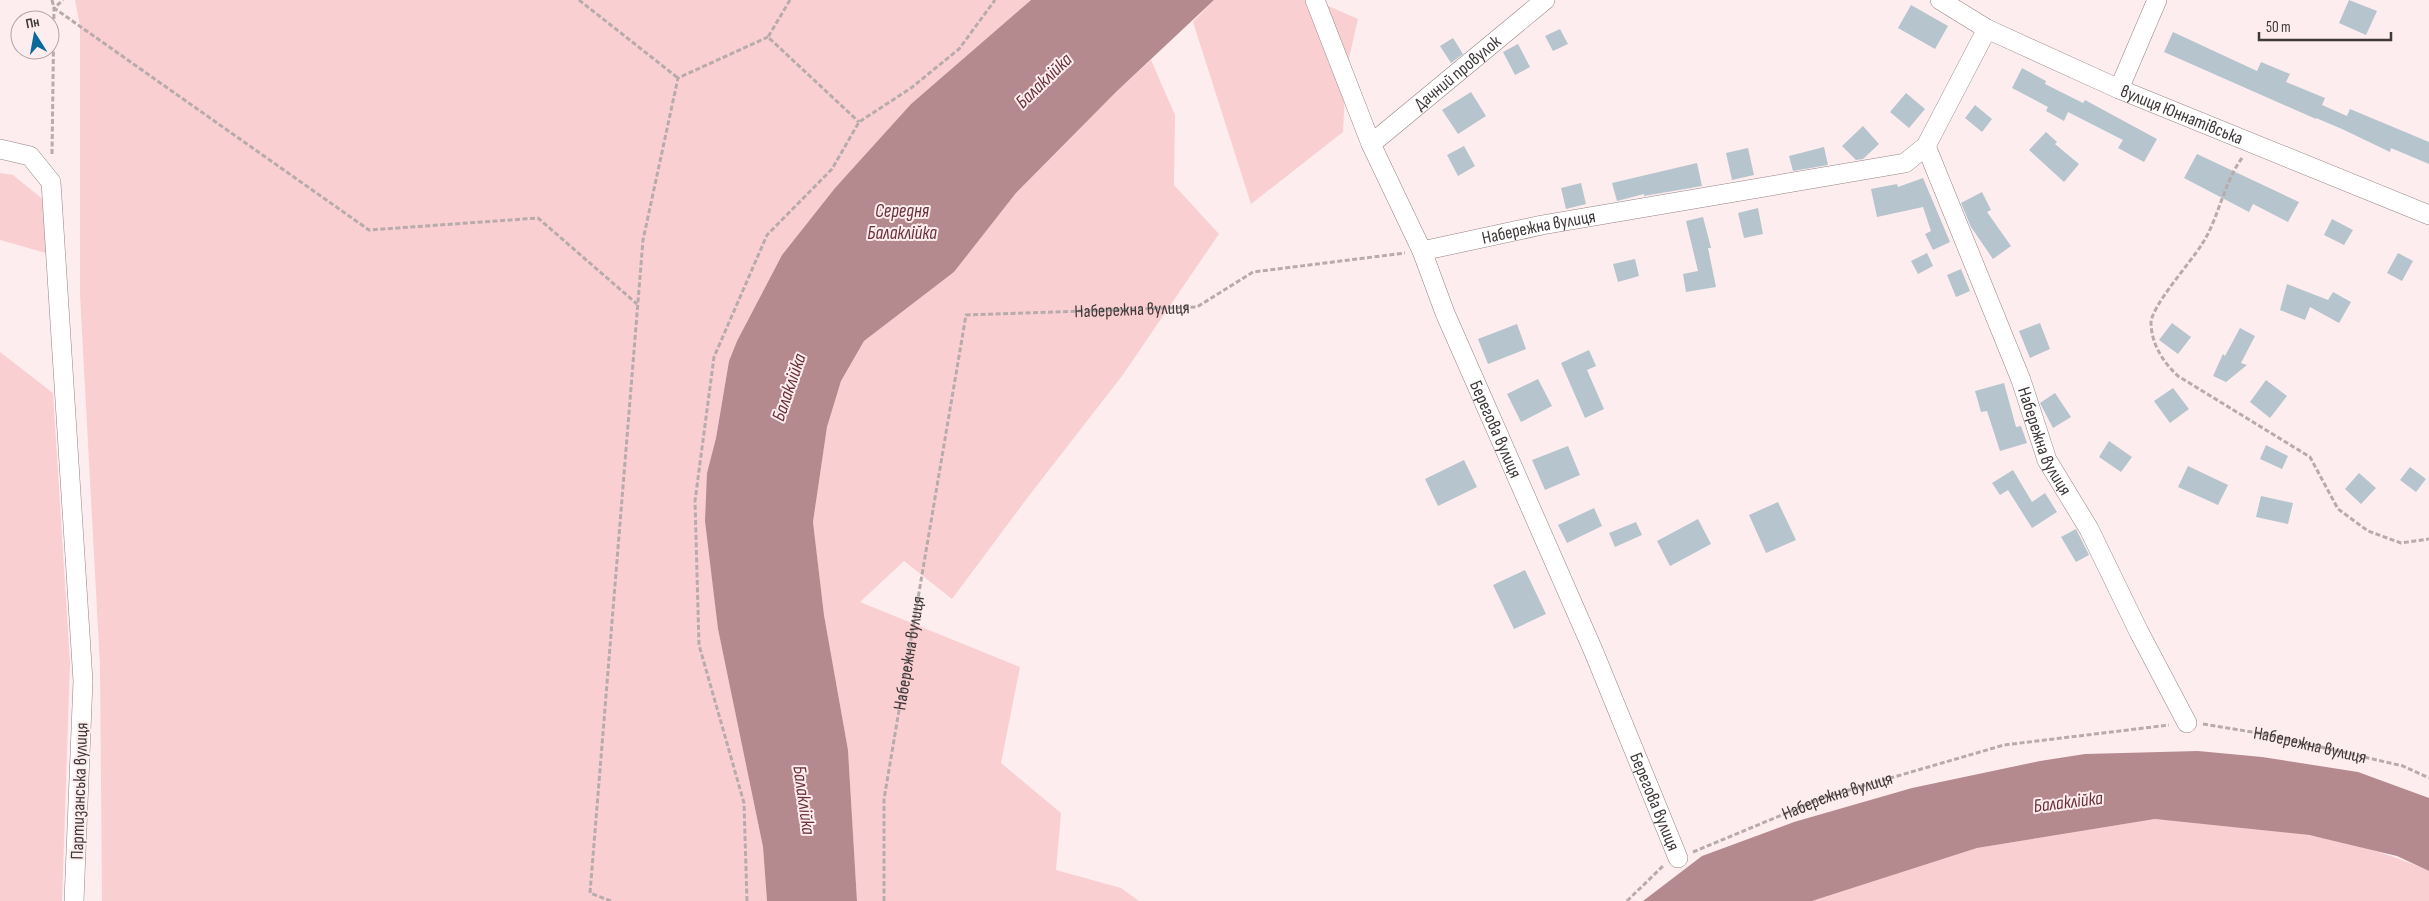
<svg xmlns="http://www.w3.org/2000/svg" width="2429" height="901" viewBox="0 0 2429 901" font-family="'Sofia Sans Condensed',sans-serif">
<rect width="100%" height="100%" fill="#fdedee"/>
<path fill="#facfd2" d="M75,0H1031L911,104L835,188L782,255L737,341L729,361L716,438L707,473L718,629L763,847L767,901H102L100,666L80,295V26Z
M1214,0H1315L1358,19L1346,71L1343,132L1251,204L1193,22Z
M1151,60L1175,115L1174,185L1219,234L1122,376L1028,497L952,599L904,561L860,602L1020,667L1001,763L1061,813L1056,870L1121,888L1139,901H857L848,750L824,615L813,522L827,427L841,381L864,341L954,272L1016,193L1116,92Z
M0,173L13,175L50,205L53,255L0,240Z
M0,352L53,393L70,663L62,901H0Z
M2155,819C2248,826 2344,832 2429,871V901H1812L1977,848Z"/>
<path fill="#b58a8e" d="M1031,0H1214L1116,92L1016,193L954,272L864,341L841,381L827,427L813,522L824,615L848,750L857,901H767L763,847L718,629L705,521L707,473L716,438L729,361L737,341L782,255L835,188L911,104Z
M2198,751L2262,757L2358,772L2429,798V871L2397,856L2309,835L2155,819L1977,848L1812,901H1643L1702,856L1794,822L1912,788L2040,761L2085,754Z"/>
<path fill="#b6c4ce" d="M2349,0L2377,11L2366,35L2339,23Z
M1911,5L1948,26L1935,49L1898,28Z
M1560,29L1568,44L1553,51L1545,36Z
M2173,32L2257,71L2261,62L2290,74L2286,82L2325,98L2322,105L2347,116L2350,109L2429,142V164L2391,148L2390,152L2342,129L2316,118V119L2164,52Z
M1453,38L1463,54L1451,63L1440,46Z
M1518,44L1530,67L1515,75L1503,52Z
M2022,68L2046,81L2045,84L2083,103L2085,100L2157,139L2144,162L2118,148L2123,140L2068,112L2064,121L2046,111L2048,107L2012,88Z
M1471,92L1486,116L1458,134L1442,110Z
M1906,93L1925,109L1909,128L1890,112Z
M1975,105L1992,119L1982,132L1965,118Z
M1863,126L1879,144L1863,159L1856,160L1842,146Z
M2046,132L2057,142L2055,144L2079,164L2064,182L2029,150Z
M1464,146L1475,166L1458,176L1447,155Z
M1824,147L1828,165L1793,171L1789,156Z
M1748,148L1754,175L1732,180L1726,153Z
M2197,154L2299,202L2288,222L2253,204L2249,212L2184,178Z
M1697,163L1702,186L1644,196V194L1617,201L1612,183Z
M1923,178L1950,242L1933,250L1925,234L1931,231L1923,207L1877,217L1871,189L1897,184L1898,187Z
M1581,183L1586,204L1566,209L1561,188Z
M1982,192L1991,210L1987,212L2011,246L1993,259L1971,227L1961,203Z
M1758,208L1763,234L1744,238L1738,213Z
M1703,217L1711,248H1708L1716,287L1686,292L1683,274L1698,271L1686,221Z
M2332,219L2353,230L2344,245L2324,235Z
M1927,253L1933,266L1918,274L1911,261Z
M2398,253L2413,261L2402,281L2387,273Z
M1635,259L1639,276L1618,282L1613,264Z
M1961,269L1970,291L1956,297L1947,275Z
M2287,284L2328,300L2333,292L2351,302L2339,323L2310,307L2305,320L2280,310Z
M2040,323L2050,349L2030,358L2019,331Z
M2172,323L2191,337L2178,354L2159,340Z
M1517,324L1526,349L1488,364L1478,339Z
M2240,328L2255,336L2241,363L2247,365L2226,382L2213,376L2223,354L2225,356Z
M1589,350L1596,366L1587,370L1604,409L1585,418L1561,363Z
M1538,379L1552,406L1521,422L1507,394Z
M2266,380L2287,396L2270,418L2250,402Z
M2004,383L2016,427L2021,426L2027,443L2000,451L1987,411L1981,412L1975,391Z
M2173,388L2189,409L2170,423L2154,401Z
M2055,393L2071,417L2053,428L2040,403Z
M2109,441L2132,457L2121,472L2099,457Z
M2266,445L2288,456L2282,469L2260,459Z
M1568,446L1580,475L1545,490L1532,460Z
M1464,460L1477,487L1438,506L1425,479Z
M2188,466L2228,485L2218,505L2178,487Z
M2410,467L2426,479L2416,492L2400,480Z
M2013,470L2032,502L2045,493L2057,512L2032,528L2008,490L2000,495L1992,483Z
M2359,473L2376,488L2361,504L2345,489Z
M2261,496L2293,503L2288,524L2256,517Z
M1778,502L1796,540L1766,553L1749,515Z
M1594,508L1602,526L1567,543L1558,525Z
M1698,519L1711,544L1670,566L1657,541Z
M1636,522L1642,535L1615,547L1609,533Z
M2076,529L2089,555L2076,562L2061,537Z
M1525,570L1546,614L1514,629L1493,585Z"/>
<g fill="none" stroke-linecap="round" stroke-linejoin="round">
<g stroke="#948384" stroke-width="20">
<g id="street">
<path id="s4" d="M1315,0L1371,144L1422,251L1445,313L1593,650L1678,858"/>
<path id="s5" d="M1940,0L1987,29L2119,89L2429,215"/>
<path d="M2119,89L2157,0"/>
<path id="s6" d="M1371,144L1545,0"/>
<path id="s7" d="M1926,146L2021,380L2047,460L2089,529L2139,632L2187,723"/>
<path d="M0,149L30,156L51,182L83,681L74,901"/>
<path id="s8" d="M1422,251L1542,225L1905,163L1926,146L1987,29"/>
</g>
</g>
<g stroke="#b8abac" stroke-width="3" stroke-dasharray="5 2.5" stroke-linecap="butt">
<path d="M52,0L54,8L369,230L538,218L637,304"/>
<path d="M579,0L678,78"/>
<path d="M790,0L768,37L859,122"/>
<path d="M52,154L54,8L63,0"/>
<path d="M2242,158C2223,184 2219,218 2202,244C2192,261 2150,307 2151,324C2152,345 2163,362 2178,376L2310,457L2338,509L2368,531L2401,543L2429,539"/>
<path id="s1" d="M2203,724L2264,734L2403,766L2429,778"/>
<path id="s2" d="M1693,852L1825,797L2004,745L2169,725"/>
<path d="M611,901L590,893L643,240L678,78L768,37"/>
<path d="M747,901L744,803L699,645L695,501L714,357L767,235L832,169L859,122L911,88L959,49L995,0"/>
<path id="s3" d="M884,901V799L966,315L1197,307L1253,272L1405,253"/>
<path d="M1627,901L1663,866"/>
</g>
<use href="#street" stroke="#fff" stroke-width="19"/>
</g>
<g text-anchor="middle" stroke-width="4" stroke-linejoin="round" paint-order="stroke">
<g font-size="18" fill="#403939" stroke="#fdedee">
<text dy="6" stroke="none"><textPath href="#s6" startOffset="112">Дачний провулок</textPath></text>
<text dy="6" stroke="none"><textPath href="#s5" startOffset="268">вулиця Юннатівська</textPath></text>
<text dy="6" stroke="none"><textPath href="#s8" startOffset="119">Набережна вулиця</textPath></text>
<text dy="6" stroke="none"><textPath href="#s3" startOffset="759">Набережна вулиця</textPath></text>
<text dy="6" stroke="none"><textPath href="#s4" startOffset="466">Берегова вулиця</textPath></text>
<text dy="6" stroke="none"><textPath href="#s7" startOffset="318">Набережна вулиця</textPath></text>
<text dy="6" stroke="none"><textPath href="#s3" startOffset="250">Набережна вулиця</textPath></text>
<text dy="6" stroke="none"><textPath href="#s1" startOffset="109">Набережна вулиця</textPath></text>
<text transform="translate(79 791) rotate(-88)" y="6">Партизанська вулиця</text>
<text dy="6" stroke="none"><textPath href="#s2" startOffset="155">Набережна вулиця</textPath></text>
<text dy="6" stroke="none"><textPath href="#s4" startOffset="871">Берегова вулиця</textPath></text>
</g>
<g font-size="19" font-style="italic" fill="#6a3139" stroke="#fdedee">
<text transform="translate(1043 80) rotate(-44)" y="7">Балаклійка</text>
<text x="902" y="217">Середня<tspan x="902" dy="22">Балаклійка</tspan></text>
<text transform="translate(788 387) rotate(-71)" y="7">Балаклійка</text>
<text transform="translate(805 800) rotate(82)" y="7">Балаклійка</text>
<text transform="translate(2068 801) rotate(-7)" y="7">Балаклійка</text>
</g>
</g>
<g transform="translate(35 35) rotate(349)"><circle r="24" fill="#fdedee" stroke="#b1a5a6"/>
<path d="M0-4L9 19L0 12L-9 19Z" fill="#0a6b9a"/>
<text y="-8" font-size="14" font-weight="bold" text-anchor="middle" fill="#403939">Пн</text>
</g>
<path d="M2259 32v8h132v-8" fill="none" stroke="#403939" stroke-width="2.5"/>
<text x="2266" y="32" font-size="15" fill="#403939" stroke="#fdedee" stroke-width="4" paint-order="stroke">50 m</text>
</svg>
